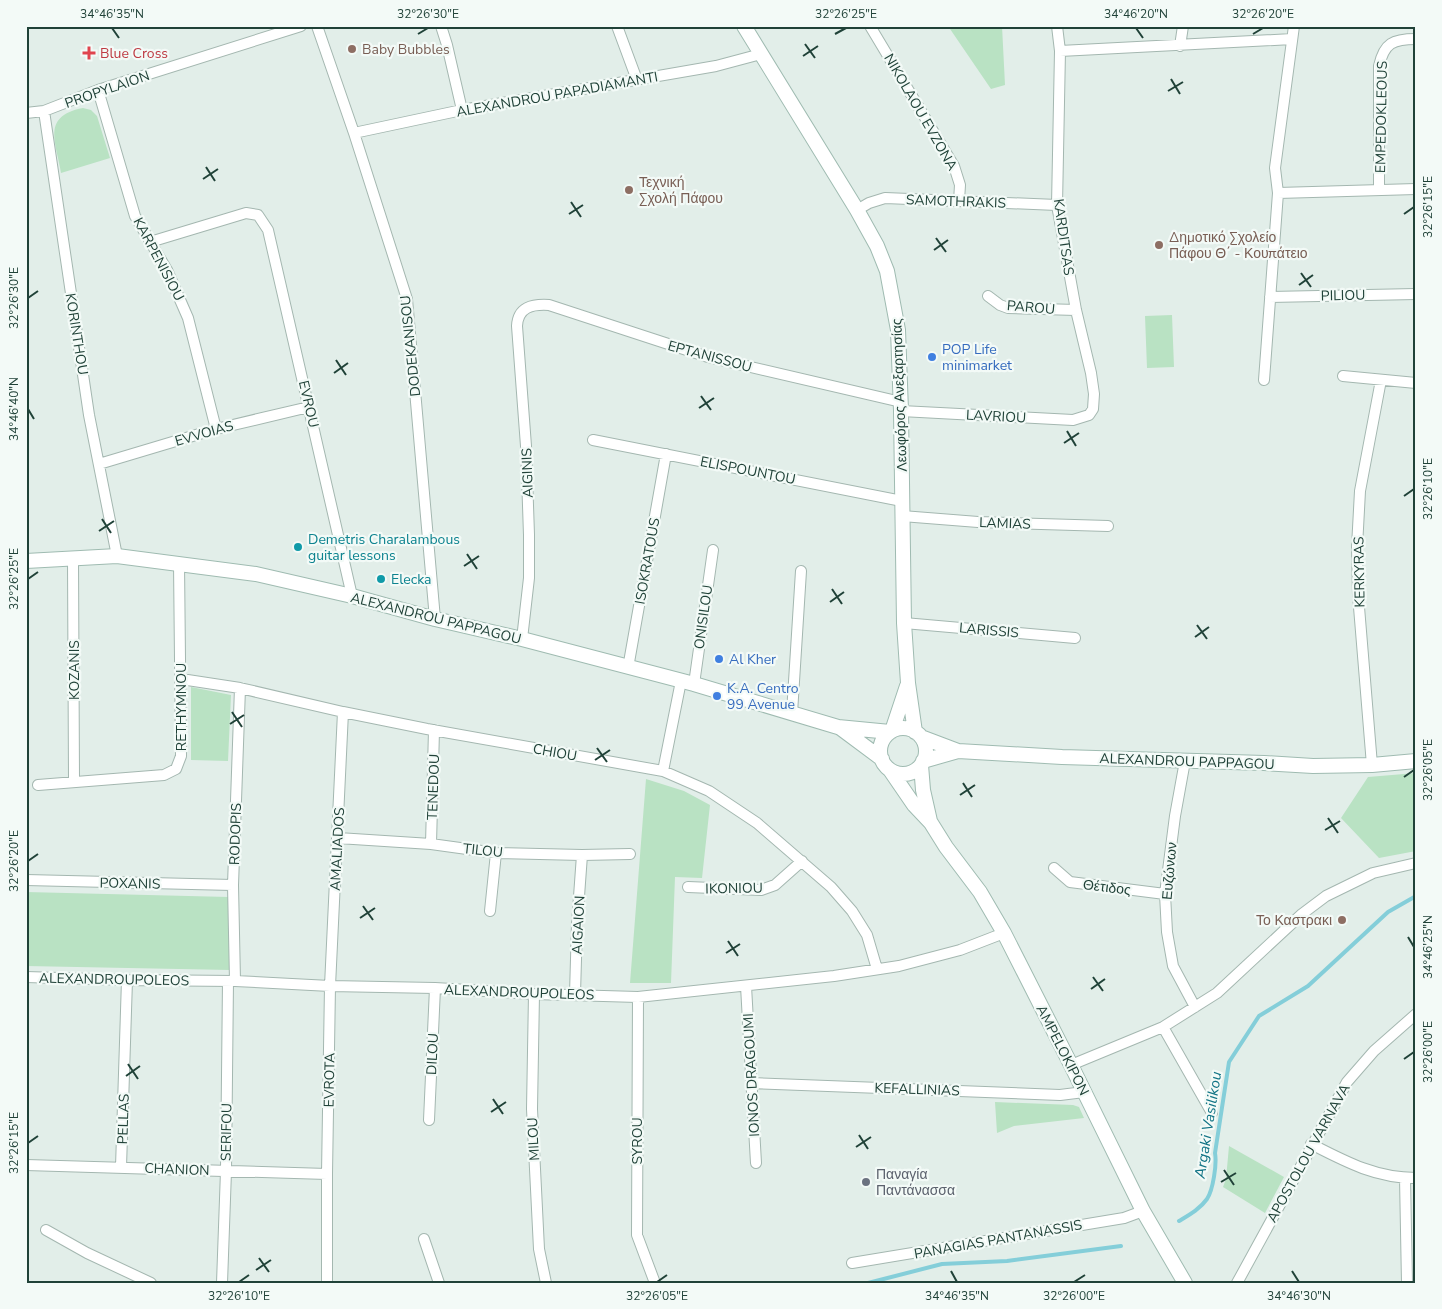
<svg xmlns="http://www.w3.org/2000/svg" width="1442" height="1309" viewBox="0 0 1442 1309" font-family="'Nunito Sans',sans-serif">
<rect width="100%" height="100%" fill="#e2eee9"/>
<path fill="#b9e2c3" d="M948,26H1002L1005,85L991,89Z
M83,108L91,110L97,116L110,158L61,173C56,142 41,116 83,108Z
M1172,315L1174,367L1147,368L1145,316Z
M191,687L231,695L228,761L191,760Z
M1416,773V851L1379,858L1341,818L1368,777Z
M646,779L684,791L710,805L702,878L675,877L671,983H630Z
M26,892L229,897L230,970L26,966Z
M995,1102L1073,1105L1079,1107L1084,1118L1014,1126L997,1133Z
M1229,1146L1284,1177L1265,1213L1223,1187L1226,1179Z"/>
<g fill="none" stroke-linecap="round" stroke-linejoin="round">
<path stroke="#84ced9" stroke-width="4" d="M1179,1221C1189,1215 1200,1209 1207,1199C1213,1190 1217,1164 1215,1153L1229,1062L1259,1016L1308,986L1388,912L1416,896
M868,1283L942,1264L1007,1261L1121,1246"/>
<g stroke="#a4b7b0" stroke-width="12">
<path id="street" d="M317,26L354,133L407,299L435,619
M441,26L447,45L462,110
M617,26L637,80
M870,26L954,166L960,185L959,201
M1180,46L1183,26
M1060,51L1292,39
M98,90L135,216L167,270L188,318L216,429
M44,111L89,415L117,556
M26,113L44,111L98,90L301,26
M354,133L462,110L716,66L761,54
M1379,189V66C1384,43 1393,39 1416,39
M1278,193L1416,189
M857,210L869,203L885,198L1057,205
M150,242L246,213L258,215L268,230L352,596
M988,296L1000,305L1008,308L1076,310
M1270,297L1416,294
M1343,376L1416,383
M1264,380L1278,193L1275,168L1294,26
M901,411L1073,420L1089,415L1093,409L1094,394L1091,373L1076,310L1057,205L1060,51L1057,26
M593,440L902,501
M99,464L216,429L309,407
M902,516L978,522L1108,526
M73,559L74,781
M904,623L1075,638
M522,639L529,578V535L526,446L517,326C518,307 532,304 549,305L708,357L901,402
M628,668L666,454
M181,679L240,688L343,712L427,729L663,771L709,791L757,823L831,887L852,911L867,935L877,969
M694,684L713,550
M792,713L801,571
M1185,761L1175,816L1165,894L1167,932L1173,966L1195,1007
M1372,765L1358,595L1357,547L1360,491L1381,380
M663,771L681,681
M38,785L164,775L176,769L181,756L179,563
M338,838L431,844L496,853L582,855L630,854
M431,844L434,730
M1054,868L1070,882L1165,894
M26,880L233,885
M688,887L761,890L775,885L802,861
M490,911L496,853
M26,977L127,980L235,981L330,986L435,988L534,994L638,997L834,976L899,966L960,950L1004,933
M235,981L233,885L240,688
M746,986L756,1163
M534,994L532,1109L539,1249L546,1283
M575,994L577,924L582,855
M638,997L637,1235L655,1283
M1163,1027L1212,1113
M1071,1065L1163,1027L1217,993L1302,914L1326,896L1373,873L1416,863
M751,1083L1060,1095L1084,1092
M429,1120L435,988
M1311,1144C1346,1162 1376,1178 1416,1178
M26,1165L327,1174
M121,1167L127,980
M1405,1178L1407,1283
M46,1230L87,1253L151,1283
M424,1239L439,1283
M852,1263L1124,1218L1143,1211
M222,1283L226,1171L228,981
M327,1283V1174L330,986L343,712
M1237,1283L1347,1082L1374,1051L1416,1014"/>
</g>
<g stroke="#9fbbb1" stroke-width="16">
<path id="secondary" d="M744,26L857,210L877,246L887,271L898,330L901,411L904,623L908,683L915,732
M26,561L117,556L256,574L352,596L435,619L522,639L694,684L838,727L890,732
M839,727L882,759
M880 751a23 23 0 1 1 46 0a23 23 0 1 1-46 0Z
M892,731L907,686
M921,737L958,751L1062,757L1264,763L1313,766L1372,765L1416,761
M923,761L958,751
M921,765L923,790L930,821
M890,770L914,805L931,823L946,847L980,892L1004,933L1071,1065L1143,1211L1185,1283"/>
</g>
<use href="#street" stroke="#fff" stroke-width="10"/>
<use href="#secondary" stroke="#fff" stroke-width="14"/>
</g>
<path fill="none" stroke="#204238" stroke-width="2" d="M112,28L119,38M1136,28L1143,38M418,34L428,28M835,34L846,28M1253,34L1263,28M805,44L815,58M803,56L818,46M1171,79L1180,94M1168,91L1183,82M206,167L215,181M203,179L218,169M571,202L581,217M569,214L583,205M1404,214L1414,207M936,238L946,252M934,250L948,240M1301,273L1311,287M1299,285L1313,275M28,298L38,291M336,360L346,375M334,373L348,363M701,396L711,410M699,408L714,398M28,409L34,419M1067,431L1076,446M1064,443L1079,433M1404,496L1414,489M102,519L111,533M99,531L114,521M467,554L477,569M464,566L479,556M28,579L38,572M832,589L842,604M830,602L844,592M1197,625L1207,639M1195,637L1209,627M232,712L242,727M230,724L244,715M597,748L607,762M595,760L610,750M1404,777L1414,770M963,783L972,797M960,795L975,785M1328,818L1338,833M1325,830L1340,821M28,861L38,854M363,906L373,920M360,918L375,908M1408,937L1414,947M728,941L738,956M726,953L740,944M1093,977L1103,991M1091,989L1105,979M1404,1059L1414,1052M128,1064L138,1079M126,1076L140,1066M493,1099L503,1114M491,1112L506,1102M859,1135L868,1149M28,1143L38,1136M856,1147L871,1137M1224,1170L1234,1185M1221,1182L1236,1173M259,1258L269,1272M256,1270L271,1260M951,1271L957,1282M1292,1271L1299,1282M239,1282L249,1275M657,1282L667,1275M1074,1282L1085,1275"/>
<g fill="#8d6e63" stroke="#f3faf7" stroke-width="2">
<circle cx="352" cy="49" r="5"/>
<circle cx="629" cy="190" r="5"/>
<circle cx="1159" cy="245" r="5"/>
<circle cx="1342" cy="920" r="5"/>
</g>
<path fill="#e0444e" stroke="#f3faf7" stroke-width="2" d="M86.5 45.5h5v5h5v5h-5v5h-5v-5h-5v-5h5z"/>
<g fill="#3f7fe0" stroke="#f3faf7" stroke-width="2">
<circle cx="932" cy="357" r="5"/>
<circle cx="719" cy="659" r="5"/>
<circle cx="717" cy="696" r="5"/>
</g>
<g fill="#0f9aa8" stroke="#f3faf7" stroke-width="2">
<circle cx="298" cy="547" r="5"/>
<circle cx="381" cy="579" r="5"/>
</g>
<circle fill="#6b7280" stroke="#f3faf7" stroke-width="2" cx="866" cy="1182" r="5"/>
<g text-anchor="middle" stroke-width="4.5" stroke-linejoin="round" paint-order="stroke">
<g font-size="14" fill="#785e54" stroke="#f3faf7" text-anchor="start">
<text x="362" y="54">Baby Bubbles</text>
<text x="639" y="187">Τεχνική<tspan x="639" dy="16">Σχολή Πάφου</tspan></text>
<text x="1169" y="242">Δημοτικό Σχολείο<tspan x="1169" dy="16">Πάφου Θ΄ - Κουπάτειο</tspan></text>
<text x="1332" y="925" text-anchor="end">Το Καστρακι</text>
</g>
<g font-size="14" fill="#be3a42" stroke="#f3faf7" text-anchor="start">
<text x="100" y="58">Blue Cross</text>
</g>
<g font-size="14" fill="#204238" stroke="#f3faf7">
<text transform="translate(107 89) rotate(-19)" y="5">PROPYLAION</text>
<text transform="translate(557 94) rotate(-10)" y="5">ALEXANDROU PAPADIAMANTI</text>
<text transform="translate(921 112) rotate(60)" y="5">NIKOLAOU EVZONA</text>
<text transform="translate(1381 117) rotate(-89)" y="5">EMPEDOKLEOUS</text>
<text transform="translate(956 201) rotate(2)" y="5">SAMOTHRAKIS</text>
<text transform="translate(1064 237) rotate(82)" y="5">KARDITSAS</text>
<text transform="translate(159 259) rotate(62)" y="5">KARPENISIOU</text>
<text transform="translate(1343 295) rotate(-1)" y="5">PILIOU</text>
<text transform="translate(1031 307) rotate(5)" y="5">PAROU</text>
<text transform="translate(77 334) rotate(81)" y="5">KORINTHOU</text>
<text transform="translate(410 346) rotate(-96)" y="5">DODEKANISOU</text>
<text transform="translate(710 356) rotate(15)" y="5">EPTANISSOU</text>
<text transform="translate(899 395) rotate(-92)" y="5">Λεωφόρος Ανεξαρτησίας</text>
<text transform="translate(309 404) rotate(77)" y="5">EVROU</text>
<text transform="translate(996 416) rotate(3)" y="5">LAVRIOU</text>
<text transform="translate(204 433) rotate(-16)" y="5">EVVOIAS</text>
<text transform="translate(748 470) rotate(11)" y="5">ELISPOUNTOU</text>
<text transform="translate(527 473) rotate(-92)" y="5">AIGINIS</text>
<text transform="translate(1005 523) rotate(2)" y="5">LAMIAS</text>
<text transform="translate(647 561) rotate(-80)" y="5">ISOKRATOUS</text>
<text transform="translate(1359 572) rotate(-91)" y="5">KERKYRAS</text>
<text transform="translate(703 617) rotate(-82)" y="5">ONISILOU</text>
<text transform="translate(436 618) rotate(14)" y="5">ALEXANDROU PAPPAGOU</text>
<text transform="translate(989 630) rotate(5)" y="5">LARISSIS</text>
<text transform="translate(74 670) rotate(-90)" y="5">KOZANIS</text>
<text transform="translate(181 707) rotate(-90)" y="5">RETHYMNOU</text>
<text transform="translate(555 752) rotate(10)" y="5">CHIOU</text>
<text transform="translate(1187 761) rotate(2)" y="5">ALEXANDROU PAPPAGOU</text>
<text transform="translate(433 787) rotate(-88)" y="5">TENEDOU</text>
<text transform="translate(235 834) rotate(-88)" y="5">RODOPIS</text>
<text transform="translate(337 849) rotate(-87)" y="5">AMALIADOS</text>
<text transform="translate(483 850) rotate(6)" y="5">TILOU</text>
<text transform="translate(1169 871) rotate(-85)" y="5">Ευζώνων</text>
<text transform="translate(130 883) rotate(1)" y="5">POXANIS</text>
<text transform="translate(1107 887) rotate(7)" y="5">Θέτιδος</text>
<text transform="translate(734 888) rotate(-1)" y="5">IKONIOU</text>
<text transform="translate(578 925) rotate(-87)" y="5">AIGAION</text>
<text transform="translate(114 979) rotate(1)" y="5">ALEXANDROUPOLEOS</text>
<text transform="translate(519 992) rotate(2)" y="5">ALEXANDROUPOLEOS</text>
<text transform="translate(1063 1050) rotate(63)" y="5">AMPELOKIPON</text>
<text transform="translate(432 1054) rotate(-87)" y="5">DILOU</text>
<text transform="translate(751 1075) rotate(-93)" y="5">IONOS DRAGOUMI</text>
<text transform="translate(329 1080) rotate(-89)" y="5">EVROTA</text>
<text transform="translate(917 1089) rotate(2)" y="5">KEFALLINIAS</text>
<text transform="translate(123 1119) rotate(-88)" y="5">PELLAS</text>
<text transform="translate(226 1132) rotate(-89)" y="5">SERIFOU</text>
<text transform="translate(533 1139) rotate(-93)" y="5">MILOU</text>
<text transform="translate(637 1141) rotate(-90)" y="5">SYROU</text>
<text transform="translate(1308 1153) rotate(-61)" y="5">APOSTOLOU VARNAVA</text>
<text transform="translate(177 1169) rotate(2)" y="5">CHANION</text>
<text transform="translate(998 1239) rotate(-10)" y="5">PANAGIAS PANTANASSIS</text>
</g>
<g font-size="14" fill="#366cbe" stroke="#f3faf7" text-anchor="start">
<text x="942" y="354">POP Life<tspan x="942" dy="16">minimarket</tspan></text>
<text x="729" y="664">Al Kher</text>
<text x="727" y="693">K.A. Centro<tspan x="727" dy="16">99 Avenue</tspan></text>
</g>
<g font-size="14" fill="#0d838f" stroke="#f3faf7" text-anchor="start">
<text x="308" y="544">Demetris Charalambous<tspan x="308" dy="16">guitar lessons</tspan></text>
<text x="391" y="584">Elecka</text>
</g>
<g font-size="14" fill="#5b616d" stroke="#f3faf7" text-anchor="start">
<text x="876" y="1179">Παναγία<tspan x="876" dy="16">Παντάνασσα</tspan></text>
</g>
<g font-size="15" font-style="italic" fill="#127485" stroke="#f3faf7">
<text transform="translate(1208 1125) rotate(-81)" y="5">Argaki Vasilikou</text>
</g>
</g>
<rect width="1442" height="1309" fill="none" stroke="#f3faf7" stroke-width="55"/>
<rect x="28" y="28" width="1386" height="1254" fill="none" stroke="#204238" stroke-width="2"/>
<g font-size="12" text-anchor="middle" fill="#204238">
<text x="112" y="18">34°46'35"N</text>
<text x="428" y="18">32°26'30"E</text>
<text x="846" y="18">32°26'25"E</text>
<text x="1136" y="18">34°46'20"N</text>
<text x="1263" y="18">32°26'20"E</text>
<text transform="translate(1428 207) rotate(-90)" y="4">32°26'15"E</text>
<text transform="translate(14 298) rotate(-90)" y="4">32°26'30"E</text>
<text transform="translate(14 409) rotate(-90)" y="4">34°46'40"N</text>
<text transform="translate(1428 489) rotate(-90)" y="4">32°26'10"E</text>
<text transform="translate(14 579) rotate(-90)" y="4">32°26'25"E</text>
<text transform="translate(1428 770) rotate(-90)" y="4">32°26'05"E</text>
<text transform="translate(14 861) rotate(-90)" y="4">32°26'20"E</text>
<text transform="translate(1428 947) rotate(-90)" y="4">34°46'25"N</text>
<text transform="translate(1428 1052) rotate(-90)" y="4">32°26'00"E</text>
<text transform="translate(14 1143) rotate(-90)" y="4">32°26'15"E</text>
<text x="239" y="1300">32°26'10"E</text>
<text x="657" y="1300">32°26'05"E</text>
<text x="957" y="1300">34°46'35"N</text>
<text x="1074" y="1300">32°26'00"E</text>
<text x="1299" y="1300">34°46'30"N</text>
</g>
</svg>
